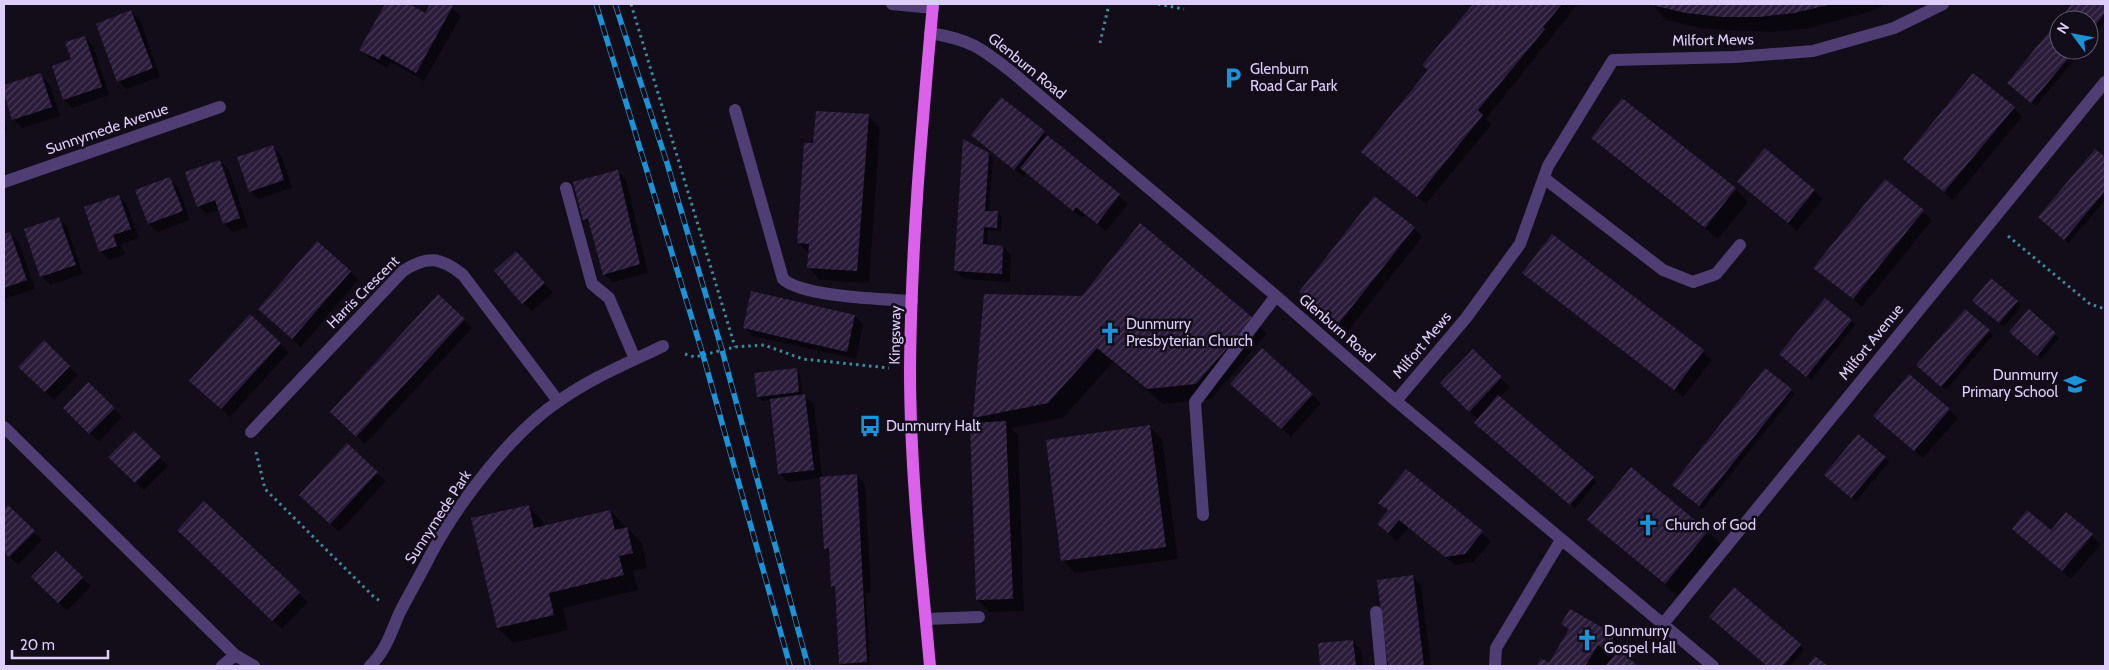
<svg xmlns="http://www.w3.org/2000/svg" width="2109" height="670" viewBox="0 0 2109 670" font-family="Cabin,sans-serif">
<defs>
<pattern id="building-hatch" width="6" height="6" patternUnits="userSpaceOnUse" patternTransform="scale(1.25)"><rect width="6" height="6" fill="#291b39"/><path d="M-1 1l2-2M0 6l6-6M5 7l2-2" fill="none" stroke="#483b56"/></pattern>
</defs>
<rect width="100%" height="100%" fill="#130d1a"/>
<path fill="#0007" d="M387,4H407L425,14L431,4H446L461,16L424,81L391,62L387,68L369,58L361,49Z
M1473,4H1578L1486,119L1491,125L1426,204L1372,160L1429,71L1424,65Z
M1652,4H1887L1868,12L1810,28L1774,32L1737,31L1701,28L1666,20Z
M2074,4H2105V22L2089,42V20H2060Z
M131,12L140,20L160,77L127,89L118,81Z
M2059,22V50H2082L2036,106L2013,87Z
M85,37L93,45L109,95L72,108L64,99L73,60Z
M40,75L49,83L60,116L22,128L14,119L4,86Z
M1622,100L1736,189L1748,202L1718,239L1605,150L1593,138Z
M2014,108L2022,117L1953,200L1913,167Z
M868,116L880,128L869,283L820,280L808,267L809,254L798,242L815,144Z
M4,120L7,130L4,131Z
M1044,132L1128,204L1106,231L1085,215L1082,218L1027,173L1023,177L973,135Z
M272,147L281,155L292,188L258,199L250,191Z
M2095,151L2105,159V200L2069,243L2043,221Z
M988,154L993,158L989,212L998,213L1002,217L1001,231L988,230L987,246L1003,247L1011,255L1010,282L964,279L955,271Z
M220,161L229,170L248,227L232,232L224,223L219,210L207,214L198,206Z
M617,171L626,180L648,273L613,282L604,274L592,227L584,220Z
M169,179L178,187L190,220L157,232L149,224L137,191Z
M1885,180L1932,220L1862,307L1815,268Z
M1739,182L1814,191L1823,199L1797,231Z
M119,196L127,205L139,238L121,244L125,255L109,260L101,252L86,208Z
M59,218L67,227L83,274L50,285L42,276Z
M1414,228L1422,237L1348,331L1301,292Z
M10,234L19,242L35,289L4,299V236Z
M1552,236L1712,360L1683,397L1524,273Z
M525,261L553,293L532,311L523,303Z
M350,271L358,280L301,347L268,318Z
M985,296L1252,319L1267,333L1211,399L1163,404L1113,362L1063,418L1011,428L1018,435L1024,611L990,612L977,600L981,424L975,417Z
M2017,302L2021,306L2004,327L1978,305Z
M2029,311L2059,338L2041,359L2014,336Z
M855,316L863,324L856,359L753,336L744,327Z
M464,320L472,328L365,444L340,421Z
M1851,321L1855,325L1811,380L1785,358Z
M1989,331L1993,335L1946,390L1922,369Z
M44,342L78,375L54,400L20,367Z
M280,344L289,352L230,417L200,390Z
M1473,351L1510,387L1499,398L1597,482L1575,508L1480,427L1478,420L1441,383Z
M796,369L800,374L803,396L814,404L822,478L857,476L865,484L871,593H866L870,666H843L840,663L836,591L832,586L830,553L825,548L822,478L788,482L779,473L771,400L762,401L758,397L755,374Z
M1766,370L1795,394L1703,509L1678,489Z
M88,384L122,417L99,442L64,408Z
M1240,392L1312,395L1321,403L1291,437Z
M1949,410L1958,418L1923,458L1883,424Z
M1150,427L1162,439L1178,559L1075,573L1063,560Z
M134,432L168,466L144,490L110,457Z
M347,445L386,481L339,532L309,503Z
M1885,458L1889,462L1856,501L1829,479Z
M1406,471L1491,541L1474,562L1455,565L1409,527L1397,541L1378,524L1388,511L1380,503Z
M205,503L308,602L282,629L187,538Z
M528,506L543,521L545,527L610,511L642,543L647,568L633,571L638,590L563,608L568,630L513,643L498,628Z
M8,507L42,540L18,565L4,551V511Z
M2066,514L2101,544L2071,579L2014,529L2051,532Z
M1589,520L1708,531L1722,546L1680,598Z
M56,553L91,586L67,611L33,577Z
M1412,577L1421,585L1431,666H1389L1378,581Z
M1734,589L1804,649L1790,666H1768L1737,640Z
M1563,624L1614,636L1629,651L1625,657L1636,666H1538L1541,660L1550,665L1570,631Z
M1353,641L1361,650L1363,666H1321L1319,644Z"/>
<path fill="url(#building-hatch)" d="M385,4H409L425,13L430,4H449L453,6L416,73L382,54L379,60L359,50Z
M1473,4H1562L1543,27L1545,29L1478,110L1483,115L1417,197L1361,152L1428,70L1422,65Z
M1647,4H1832L1794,13L1758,17H1722L1686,13Z
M2072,4H2105V13L2089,33V20H2059V50H2075L2031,103L2007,83Z
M131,10L153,68L117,82L96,24Z
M85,36L102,87L63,100L52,66L71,59L65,42Z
M41,73L52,107L12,120L4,93V85Z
M1973,73L2015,107L1944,192L1903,159Z
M1001,97L1045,131L1014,170L971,135Z
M1622,98L1736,188L1705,228L1591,138Z
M816,111L869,114L857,271L807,268L809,244L797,243L804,143H813Z
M1047,135L1120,194L1097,224L1076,207L1073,211L1020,168Z
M963,139L989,153L985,211H998L997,228L984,227L983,244L1003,246L1002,274L954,271Z
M273,145L284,180L249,192L237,157Z
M1765,148L1815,190L1788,223L1737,182Z
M2095,149L2105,157V191L2064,240L2038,217Z
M220,160L240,218L223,224L215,200L197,207L185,172Z
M618,170L640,264L603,275L588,219L583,220L573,182Z
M170,177L183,211L148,224L135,190Z
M1885,179L1924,210L1853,299L1813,268Z
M119,195L131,229L113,235L117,246L99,252L84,207Z
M1374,196L1415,227L1339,323L1299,292Z
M59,217L76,265L40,277L24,229Z
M1140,223L1253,318L1196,384L1147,389L1097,348L1048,403L973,418L984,294L1082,296Z
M10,232L27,280L4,288V234Z
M1552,234L1704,350L1674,390L1522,273Z
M317,241L351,271L292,339L258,309Z
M516,251L545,283L522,304L494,271Z
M1991,278L2018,301L1999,323L1972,301Z
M751,291L855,315L847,352L743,328Z
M438,294L465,319L356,437L330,412Z
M1825,298L1852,320L1806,377L1779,354Z
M1965,309L1990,330L1941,387L1916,365Z
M2029,309L2056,333L2037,356L2009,332Z
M250,314L281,343L221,409L189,381Z
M44,340L70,366L45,392L18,367Z
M1262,348L1313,394L1281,429L1230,384Z
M1473,349L1502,377L1469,412L1440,383Z
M797,368L799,392L757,397L754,373Z
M1765,368L1792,389L1699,506L1672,485Z
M1909,374L1950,409L1914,451L1873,416Z
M88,382L115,408L89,434L63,408Z
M805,394L814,470L778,474L770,399Z
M1498,395L1594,477L1570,505L1474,423Z
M1006,421L1013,599L976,600L970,423Z
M1150,425L1166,547L1061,561L1046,440Z
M134,431L161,457L135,483L108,457Z
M1858,434L1886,457L1851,498L1824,475Z
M347,443L378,472L330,524L299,495Z
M1631,467L1708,531L1665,584L1587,520Z
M1406,469L1483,531L1465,554L1445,557L1399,520L1388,533L1377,524L1388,510L1378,503Z
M857,474L867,662L839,664L835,586L831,587L829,548L824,549L820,477Z
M204,501L300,592L272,621L177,530Z
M8,505L35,531L9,557L4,552V509Z
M529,505L534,528L610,510L615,530L627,527L633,553L619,556L624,575L549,593L554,615L497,628L471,518Z
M2027,510L2051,530L2066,512L2093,534L2062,571L2012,529Z
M56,551L83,577L58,603L31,577Z
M1413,575L1424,666H1388L1377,580Z
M1734,587L1801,644L1783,666H1767L1709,617Z
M1570,609L1615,635L1606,650L1598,645L1585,666H1536L1541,658L1549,663L1569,629L1561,624Z
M1353,640L1356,666H1320L1318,643Z
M1619,650L1638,666H1605Z
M1815,656L1828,666H1807Z"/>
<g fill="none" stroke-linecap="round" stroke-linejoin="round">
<path stroke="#3b8b9e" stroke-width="3" stroke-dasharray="2.5 4" stroke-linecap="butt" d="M631,4L735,347
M1158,4L1184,9
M1100,43L1109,4
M2008,236L2090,304L2105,309
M685,354L695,357L735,347L764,345L803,359L889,368
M256,452L265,489L374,597L380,601"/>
<path stroke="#4e3e73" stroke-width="12" d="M892,4L933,8
M930,33C972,40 981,48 1013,73L1276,296L1396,401L1713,666
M735,110L783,279C803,297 883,299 912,301
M1544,178L1663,270L1693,282L1716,274L1740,245
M4,182L220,107
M566,188L592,284L609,298L635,359
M1396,401L1466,318L1520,244L1548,166L1613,60L1735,57L1813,51L1894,28L1943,4
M4,427L235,655L254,666
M251,432L403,271C427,255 441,257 463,275L558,401
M1203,515L1195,402L1276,296
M1376,612L1381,666
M926,619L979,617
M1663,624L2105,82
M222,666L235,655
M370,666C385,652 391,633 399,614C409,594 421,574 431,554C458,503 511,433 559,401C591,378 628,363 663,346
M1495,666L1496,648L1561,540"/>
<path stroke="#db61eb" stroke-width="12" d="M930,666C921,568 910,468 910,369C911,247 922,125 933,4"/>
<g stroke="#1b93d6" stroke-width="5.5">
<path id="rail" d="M596,4L703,355L790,666
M615,4L667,163L722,350L808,666"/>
</g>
<use href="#rail" stroke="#130d1a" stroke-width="4" stroke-dasharray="11" stroke-linecap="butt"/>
</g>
<defs>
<g id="parking-bare" transform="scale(1.725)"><path d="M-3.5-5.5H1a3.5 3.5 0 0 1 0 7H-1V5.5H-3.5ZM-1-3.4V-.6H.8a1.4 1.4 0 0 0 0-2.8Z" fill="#1b93d6" stroke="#130d1a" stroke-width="2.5" paint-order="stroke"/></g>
<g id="church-bare" transform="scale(1.725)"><path d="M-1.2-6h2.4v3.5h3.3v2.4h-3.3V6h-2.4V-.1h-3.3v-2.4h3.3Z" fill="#1b93d6" stroke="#130d1a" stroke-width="2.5" paint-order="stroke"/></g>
<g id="school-bare" transform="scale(1.725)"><path d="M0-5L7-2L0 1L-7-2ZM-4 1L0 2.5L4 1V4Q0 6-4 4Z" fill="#1b93d6" stroke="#130d1a" stroke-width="2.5" paint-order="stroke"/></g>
<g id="bus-bare" transform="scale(1.725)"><path d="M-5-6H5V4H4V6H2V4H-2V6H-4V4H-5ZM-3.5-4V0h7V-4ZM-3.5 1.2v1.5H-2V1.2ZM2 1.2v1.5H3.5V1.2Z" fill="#1b93d6" stroke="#130d1a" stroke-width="2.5" paint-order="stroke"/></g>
</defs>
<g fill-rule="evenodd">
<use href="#parking-bare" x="1233" y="78"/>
<use href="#church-bare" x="1110" y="333"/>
<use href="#school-bare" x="2075" y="384"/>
<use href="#bus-bare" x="870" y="426"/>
<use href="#church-bare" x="1648" y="525"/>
<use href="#church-bare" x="1587" y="640"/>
</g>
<g text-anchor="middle" stroke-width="5" stroke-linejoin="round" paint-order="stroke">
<g font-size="15" fill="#ddcdf9" stroke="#130d1a">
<text transform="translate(1713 40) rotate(-1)" y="5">Milfort Mews</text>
<text transform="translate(1027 66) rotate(39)" y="5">Glenburn Road</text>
<text transform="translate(107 129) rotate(-19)" y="5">Sunnymede Avenue</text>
<text transform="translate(363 292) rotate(-45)" y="5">Harris Crescent</text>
<text transform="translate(1337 328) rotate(41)" y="5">Glenburn Road</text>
<text transform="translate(895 335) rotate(-89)" y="5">Kingsway</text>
<text transform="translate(1871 342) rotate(-51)" y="5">Milfort Avenue</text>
<text transform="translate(1422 345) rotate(-50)" y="5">Milfort Mews</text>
<text transform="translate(438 517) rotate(-57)" y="5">Sunnymede Park</text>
</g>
<g font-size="15" fill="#ddcdf9" stroke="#130d1a" text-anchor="start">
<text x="1250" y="74">Glenburn<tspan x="1250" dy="17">Road Car Park</tspan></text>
<text x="1126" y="329">Dunmurry<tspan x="1126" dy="17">Presbyterian Church</tspan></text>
<text x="2058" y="380" text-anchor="end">Dunmurry<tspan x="2058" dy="17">Primary School</tspan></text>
<text x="886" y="431">Dunmurry Halt</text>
<text x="1665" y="530">Church of God</text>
<text x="1604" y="636">Dunmurry<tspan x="1604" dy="17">Gospel Hall</tspan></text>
</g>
</g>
<rect width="2109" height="670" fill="none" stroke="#ddcdf9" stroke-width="10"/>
<g transform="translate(2074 35) rotate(302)"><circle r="24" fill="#130d1a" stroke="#645a73"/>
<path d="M0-4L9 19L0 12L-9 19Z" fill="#1b93d6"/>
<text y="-8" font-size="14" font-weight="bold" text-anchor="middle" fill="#ddcdf9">N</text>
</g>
<path d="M12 650v8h96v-8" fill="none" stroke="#ddcdf9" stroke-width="2.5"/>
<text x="20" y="650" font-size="15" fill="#ddcdf9" stroke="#130d1a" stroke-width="4" paint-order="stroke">20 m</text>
</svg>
